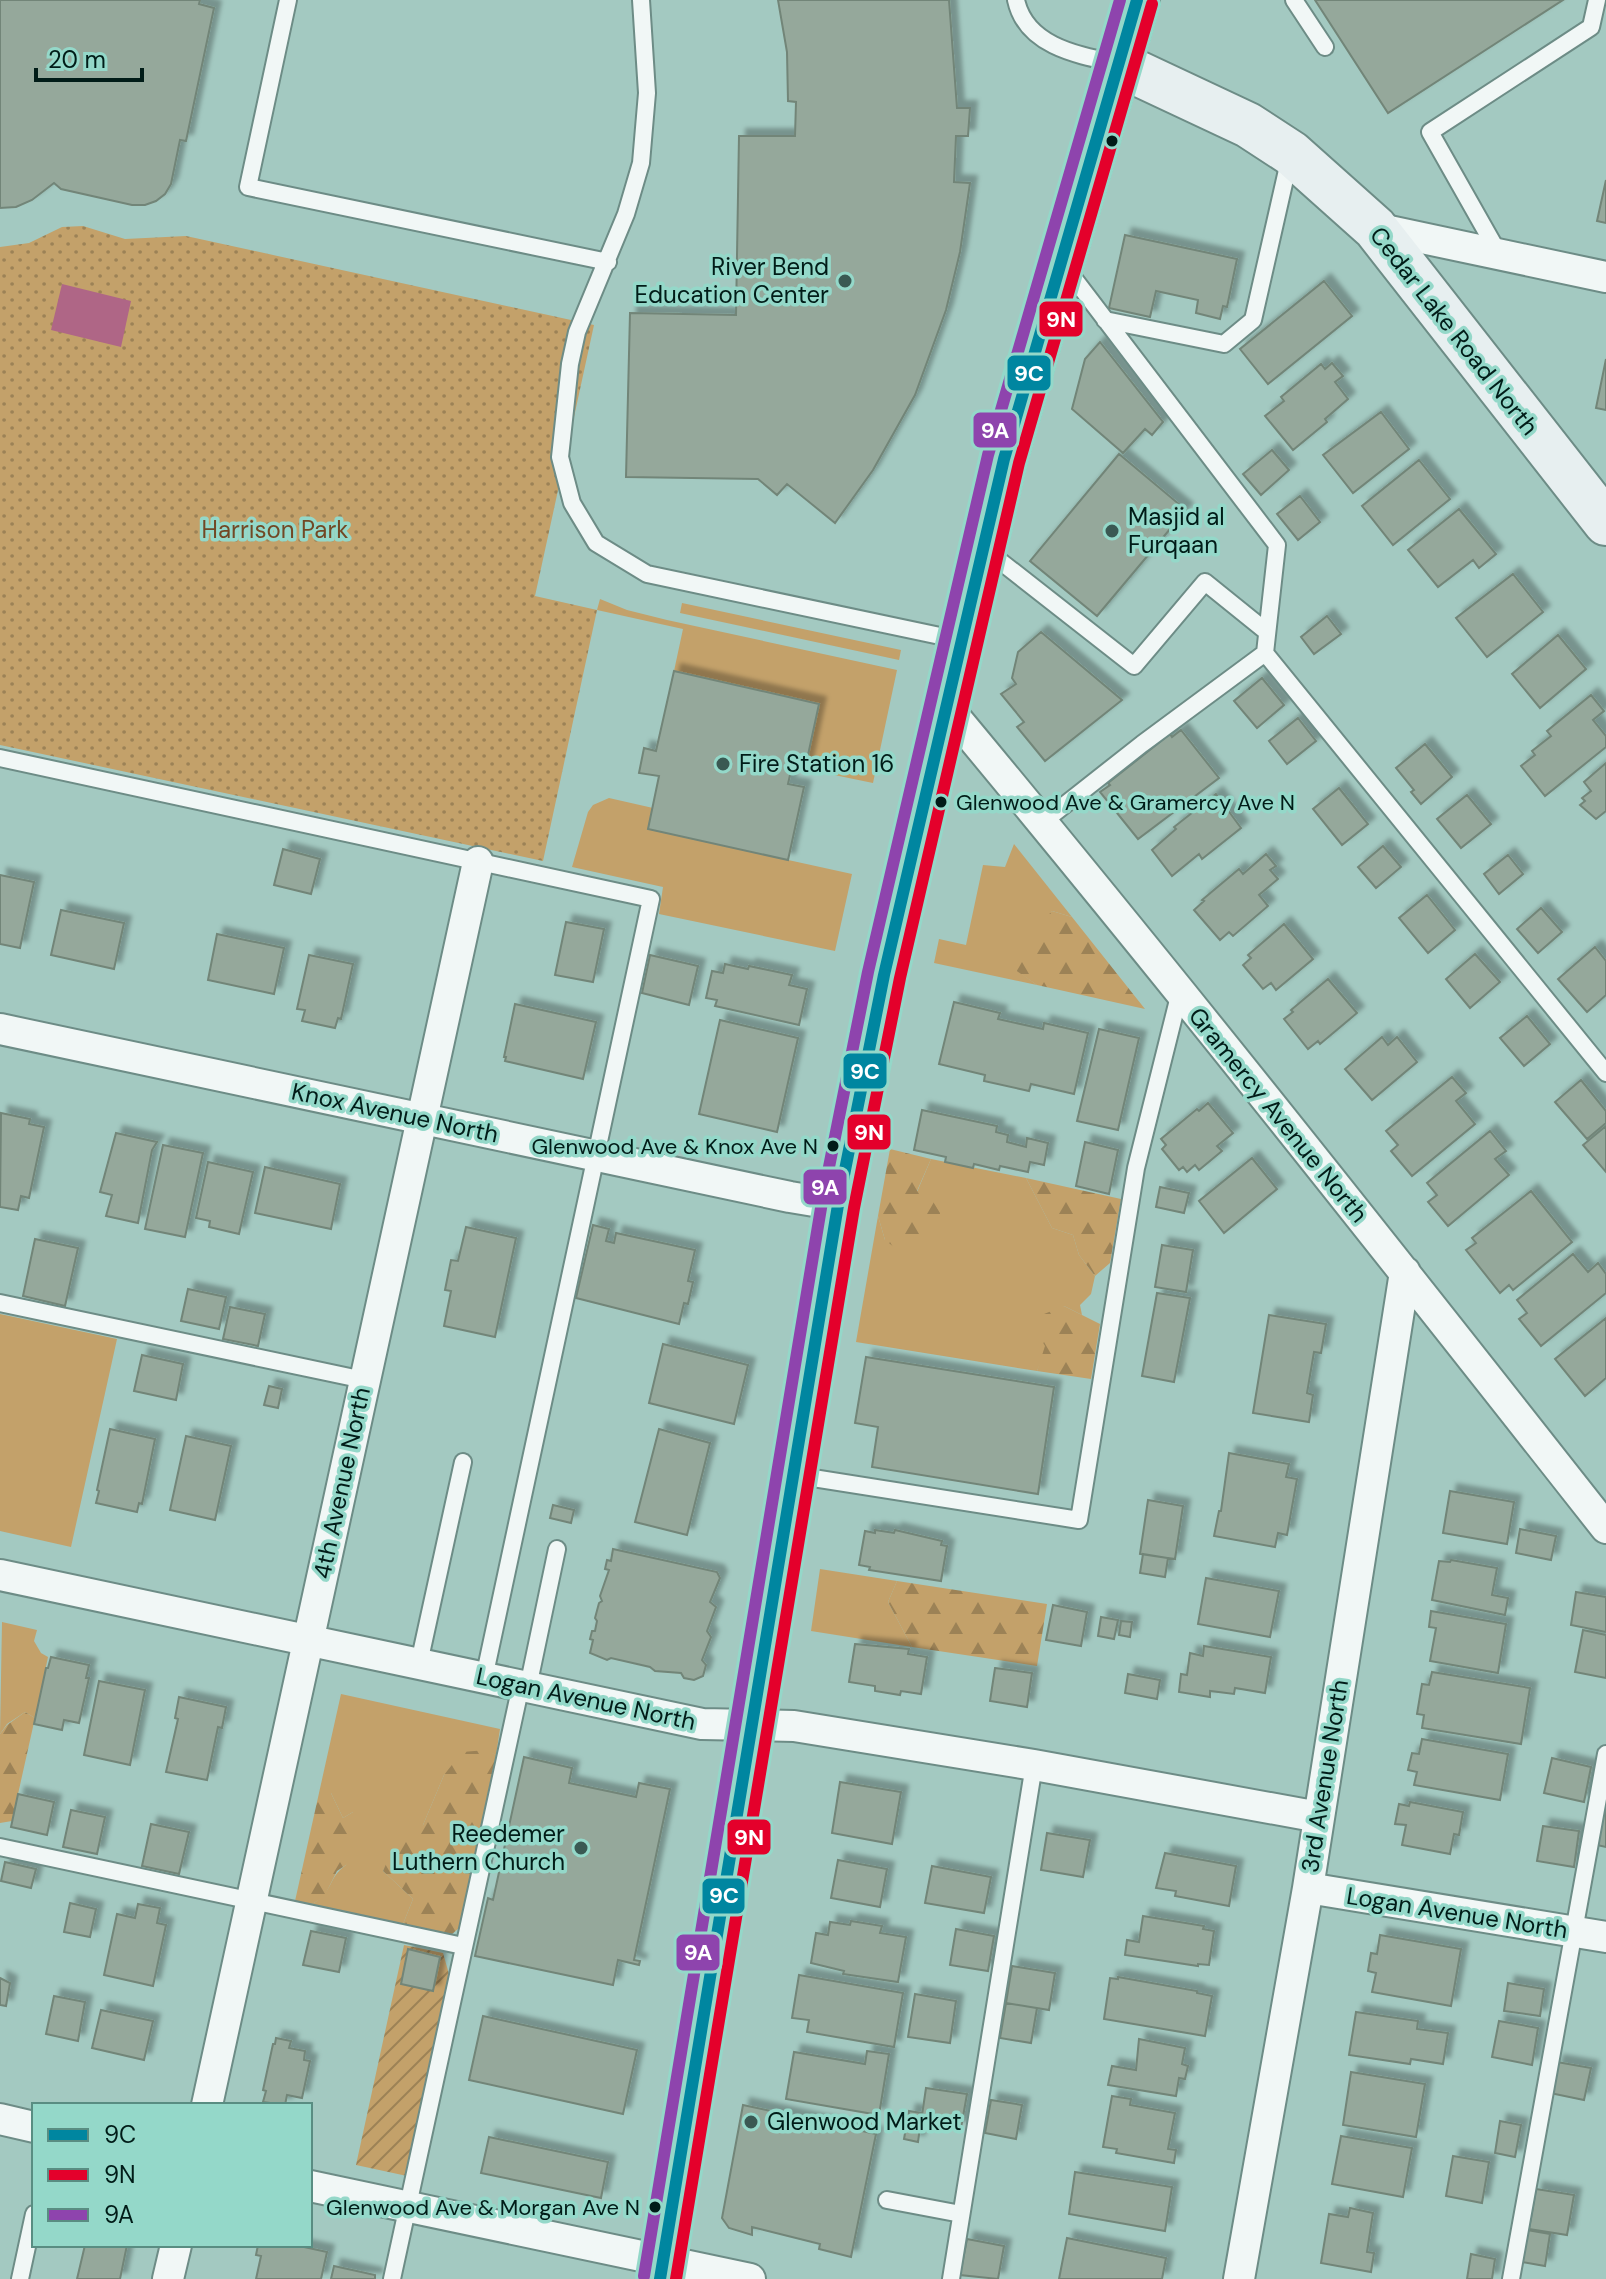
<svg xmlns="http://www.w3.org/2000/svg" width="1606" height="2279" viewBox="0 0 1606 2279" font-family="'DM Sans',sans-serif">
<defs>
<pattern id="forest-firs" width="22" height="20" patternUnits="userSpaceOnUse" patternTransform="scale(2)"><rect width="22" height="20" fill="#c3a16a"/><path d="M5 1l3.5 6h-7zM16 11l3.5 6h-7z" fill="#9c8256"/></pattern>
<pattern id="park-dots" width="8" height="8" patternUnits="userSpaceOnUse" patternTransform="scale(2)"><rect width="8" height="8" fill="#c3a16a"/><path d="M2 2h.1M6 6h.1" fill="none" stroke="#9c8256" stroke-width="1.8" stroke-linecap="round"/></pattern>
<pattern id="garden-furrows" width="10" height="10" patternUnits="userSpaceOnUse" patternTransform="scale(2)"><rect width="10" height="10" fill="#c3a16a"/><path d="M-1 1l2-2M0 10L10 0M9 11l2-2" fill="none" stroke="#9c8256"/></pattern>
<filter id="shadow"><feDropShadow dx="7" dy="-7" stdDeviation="2" flood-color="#0004"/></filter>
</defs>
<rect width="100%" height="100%" fill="#a3c9c1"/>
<path fill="#c3a16a" d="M600,599L627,610L667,620L897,670L873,783L805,769L819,704L674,671L683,629L597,610Z
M682,603L901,650L899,660L680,613Z
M609,798L653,808L648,829L852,874L835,951L659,914L663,887L572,867L588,812L593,805Z
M1014,844L1072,917L1052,911L1015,969L1037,985L934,963L939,939L966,945L983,865L1005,867Z
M931,1159L1026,1178L1052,1228L1073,1235L1079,1255L1095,1276L1091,1294L1080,1305L1082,1315L1064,1306L1037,1371L856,1342L878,1216L885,1240L917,1192Z
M0,1314L117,1339L71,1547L0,1531Z
M820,1569L897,1581L888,1602L912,1647L811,1631Z
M2,1622L37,1630L34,1641L41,1653L48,1657L35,1718L25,1712L7,1724L0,1734Z
M341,1694L500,1729L496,1755L487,1751L478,1752L444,1775L423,1825L391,1856L383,1871L413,1899L403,1924L312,1904C334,1892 327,1878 346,1865L353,1812L343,1818L331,1793H319Z"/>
<path fill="url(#forest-firs)" d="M1052,911L1072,917L1145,1009L1037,985L1014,969L1023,943Z
M890,1149L931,1159L917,1191L929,1195L940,1213L939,1232L917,1249L899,1251L885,1240L878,1216Z
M1026,1178L1121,1199L1110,1263L1095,1276L1079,1255L1073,1235L1052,1228Z
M1064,1306L1100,1324L1091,1379L1037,1371L1045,1346L1029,1320Z
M897,1581L1047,1604L1037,1666L912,1647L888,1602Z
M25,1712L35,1718L12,1821L0,1823V1734L7,1725Z
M487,1750L496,1755L459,1928L451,1935L403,1924L413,1899L383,1871L401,1830L423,1825L444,1775L462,1752Z
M319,1793H331L343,1818L353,1812L363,1835L346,1865L337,1871L324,1897L312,1904L295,1901Z"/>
<path fill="url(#park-dots)" d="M83,226L125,239L186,236L594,325L535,596L597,610L543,861L0,745V247L29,243L62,227Z"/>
<path fill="url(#garden-furrows)" d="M404,1945L443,1953L449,1974L407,2176L356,2165Z"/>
<path fill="#af6686" d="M62,284L131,301L121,347L51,330Z"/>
<path fill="#95a89b" stroke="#728578" stroke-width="2" filter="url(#shadow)" d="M0,0H200L199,4L214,8L186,141L180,140L171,184L165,194L156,201L145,205H132L61,189L54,183L32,200L16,207L0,208Z
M778,0H949L957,108H970L968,136H956L954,182L970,183L960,252L946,310L915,395L873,470L835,523L787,484L777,495L758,479L626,477L630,313L736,315L739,136H795L796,102L788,101L787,52Z
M1315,0H1563L1388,113Z
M1606,180V223L1597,221Z
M1125,235L1237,259L1227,307L1223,306L1220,319L1196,313L1198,300L1156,291L1150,317L1109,308Z
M1324,281L1352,316L1268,384L1240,349Z
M1100,342L1163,422L1152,435L1145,429L1123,453L1072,409L1085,359Z
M1606,359V410L1596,408Z
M1332,363L1343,376L1335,382L1348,399L1325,419L1327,422L1293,450L1265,416L1284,401L1281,397L1321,364L1325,369Z
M1381,412L1409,449L1353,493L1323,455Z
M1272,450L1289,470L1261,495L1243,474Z
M1119,454L1186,510L1097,616L1030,561Z
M1419,460L1450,499L1393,545L1362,506Z
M1300,496L1320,522L1298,540L1277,514Z
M1459,509L1496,554L1479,568L1473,560L1438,587L1408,550Z
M1513,574L1543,612L1487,657L1456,618Z
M1327,616L1341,634L1314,654L1301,637Z
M1041,632L1122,700L1045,761L1017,727L1024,722L1001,694L1016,684L1012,678L1018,652Z
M1558,635L1586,669L1540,708L1512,674Z
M674,671L819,704L805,769L792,766L788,784L804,787L788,860L648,829L659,776L639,773L644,748L656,751Z
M1262,678L1284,705L1257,728L1234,701Z
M1591,695L1604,711L1593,720L1606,736V747L1545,796L1521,766L1535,755L1532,751L1551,736L1547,731Z
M1298,718L1316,741L1287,764L1269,741Z
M1181,730L1219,778L1138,839L1100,792L1110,785L1108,783L1170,734L1172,737Z
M1425,744L1452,777L1421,804L1411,792L1414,790L1396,768Z
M1606,763V811L1596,819L1580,805L1585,801L1582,798L1591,791L1584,782Z
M1339,788L1368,824L1342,845L1313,809Z
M1216,794L1241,828L1202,859L1199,854L1172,876L1152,850L1176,829L1174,827Z
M1467,795L1491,824L1461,848L1437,819Z
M1383,846L1401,867L1376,888L1358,867Z
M283,849L320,859L311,894L274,885Z
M1266,854L1276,866L1270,870L1278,879L1259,895L1268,906L1233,936L1229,932L1220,940L1194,910L1204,901L1202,900L1239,869L1243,874Z
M1508,855L1523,874L1499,894L1484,874Z
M0,875L34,882L20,948L0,944Z
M1427,895L1455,930L1428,953L1399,918Z
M1541,908L1562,932L1538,953L1517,929Z
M61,910L124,923L114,969L51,955Z
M566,922L604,929L593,982L555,975Z
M1284,924L1313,959L1276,990L1271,983L1263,989L1243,965L1251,958L1248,955Z
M217,934L284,948L274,994L208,980Z
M1595,947L1606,961V995L1587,1012L1558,979Z
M1475,954L1500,982L1470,1008L1446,979Z
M309,955L353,964L341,1019L338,1018L335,1028L302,1021L305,1010L297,1009Z
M650,955L698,966L689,1005L642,993Z
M725,964L748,969L749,966L792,975L789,985L807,989L799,1025L715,1006L717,1000L706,998L712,971L723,973Z
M1328,979L1357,1013L1320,1044L1318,1041L1308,1049L1284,1019L1293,1012L1291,1010Z
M954,1002L1000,1013L998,1019L1043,1029L1044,1023L1088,1033L1074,1094L1031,1084L1029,1091L984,1081L985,1075L939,1064Z
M515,1004L596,1022L583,1079L505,1061L506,1057H504Z
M1527,1016L1550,1044L1524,1066L1500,1038Z
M720,1020L798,1038L777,1132L699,1114Z
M1099,1029L1139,1038L1118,1130L1077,1121Z
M1382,1037L1388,1045L1397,1037L1417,1062L1372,1100L1345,1069Z
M1452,1077L1466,1093L1456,1101L1475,1124L1412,1176L1391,1151L1398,1145L1386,1131Z
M1581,1080L1606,1111V1123L1587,1139L1555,1102Z
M1208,1103L1233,1133L1217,1146L1222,1151L1199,1170L1195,1165L1187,1172L1183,1167L1179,1170L1162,1149L1166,1145L1161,1139L1197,1109L1199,1111Z
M922,1110L997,1126L996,1132L1008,1135L1007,1142L1026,1147L1027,1138L1048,1143L1044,1165L1030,1162L1028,1172L1000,1166L999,1170L974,1164L973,1168L945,1162L946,1157L914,1150Z
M1,1113L30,1119L29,1124L44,1127L29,1198L21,1196L18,1210L0,1207Z
M1606,1126V1172L1583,1145Z
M1490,1131L1506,1151L1495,1159L1509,1175L1448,1226L1428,1202L1437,1195L1427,1183Z
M116,1133L157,1142L152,1150L138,1223L106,1216L112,1195L100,1192Z
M1085,1142L1118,1150L1109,1194L1076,1186Z
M163,1145L203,1153L185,1237L145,1229Z
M1252,1158L1277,1189L1224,1233L1199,1201Z
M208,1162L253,1172L239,1234L209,1227L210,1221L196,1218Z
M265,1167L340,1184L331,1229L255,1213Z
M1160,1187L1189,1193L1184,1213L1156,1207Z
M1531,1191L1572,1242L1513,1290L1509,1285L1500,1293L1466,1250L1476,1243L1472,1238Z
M593,1225L609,1229L606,1241L614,1243L616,1233L695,1250L688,1281L693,1282L688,1304L684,1303L679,1324L576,1298Z
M466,1227L516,1238L495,1337L444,1326L451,1291L445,1290L451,1260L458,1261Z
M35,1239L78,1248L65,1306L23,1296Z
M1162,1245L1193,1250L1186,1292L1155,1287Z
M1573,1254L1588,1272L1598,1263L1606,1274V1293L1541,1346L1519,1319L1527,1313L1517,1300Z
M188,1289L226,1297L219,1329L181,1321Z
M1157,1293L1190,1298L1174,1382L1142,1376Z
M230,1307L265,1314L258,1346L223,1339Z
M1269,1315L1326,1324L1321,1353L1314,1352L1307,1393L1313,1395L1309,1422L1253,1413Z
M1606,1318V1378L1585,1396L1555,1359Z
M663,1344L748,1365L734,1424L649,1403Z
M142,1355L183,1364L176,1400L134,1391Z
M866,1357L1054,1387L1038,1494L872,1467L878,1427L855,1423Z
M269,1386L282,1389L278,1408L264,1405Z
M110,1429L155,1439L142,1504L139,1503L137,1512L96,1503L99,1491L97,1490Z
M659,1429L710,1443L687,1535L635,1522Z
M186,1436L231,1446L215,1520L170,1510Z
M1229,1453L1289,1464L1286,1477L1297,1479L1287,1535L1278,1533L1275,1547L1214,1536L1219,1511H1221Z
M1450,1491L1514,1502L1507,1544L1443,1533Z
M1148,1500L1183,1506L1175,1559L1140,1554Z
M553,1505L574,1510L571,1523L550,1518Z
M1520,1529L1556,1536L1551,1560L1516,1553Z
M875,1530L894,1533L895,1530L942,1541L941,1545L947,1546L941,1581L869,1570L870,1567L859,1565L865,1531L875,1533Z
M613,1549L717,1572L720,1578L710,1602L716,1607L707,1631L711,1637L702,1660L706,1665L703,1676L694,1680L684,1678L681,1673L655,1671L650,1667L611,1658L607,1660L590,1653L593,1640L590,1639L592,1631H595L597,1621L595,1618L599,1603L602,1601L600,1596L609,1570L605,1569L607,1560L611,1561Z
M1143,1554L1168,1558L1165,1577L1140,1573Z
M1451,1560L1497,1568L1492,1595L1508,1598L1505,1615L1432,1600L1439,1561L1450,1562Z
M1206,1578L1279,1591L1270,1637L1198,1624Z
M1576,1592L1606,1597V1632L1571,1625Z
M1053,1605L1087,1612L1081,1646L1046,1640Z
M1431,1611L1506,1624L1498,1673L1430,1661L1436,1628L1429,1627Z
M1101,1617L1118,1620L1114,1639L1098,1636Z
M1121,1621L1132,1622L1130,1637L1119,1635Z
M1583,1630L1606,1635V1678L1575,1672Z
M855,1644L909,1649L908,1654L927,1657L921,1694L901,1691L900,1695L875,1691V1686L849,1682Z
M1204,1646L1271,1657L1265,1693L1235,1688L1234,1694L1210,1691V1697L1179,1692L1181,1674L1187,1675L1190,1653L1203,1656Z
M51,1657L89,1665L86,1678H89L79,1723L64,1720L62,1730L34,1724L46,1668H48Z
M995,1668L1032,1673L1027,1707L990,1701Z
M1432,1672L1530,1688L1521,1744L1422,1728L1424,1715L1417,1714L1422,1684L1429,1685Z
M1128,1674L1160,1680L1157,1699L1125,1693Z
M99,1681L145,1690L130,1765L84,1755Z
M179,1697L226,1707L222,1728L218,1727L207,1780L166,1772L178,1719L175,1718Z
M1422,1739L1508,1754L1500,1800L1414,1785L1417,1772L1408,1770L1412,1753L1419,1754Z
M524,1757L572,1768L569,1783L636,1797L639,1783L670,1789L634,1960L640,1961L639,1965L618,1960L613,1985L475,1956L488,1898L493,1900Z
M1552,1758L1591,1767L1584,1802L1544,1793Z
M840,1782L901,1792L892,1844L832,1833Z
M18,1794L54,1802L47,1835L11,1827Z
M1410,1802L1463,1812L1459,1835L1454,1834L1450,1854L1402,1845L1406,1825L1395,1824L1399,1804L1409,1806Z
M1605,1806L1606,1807V1847L1597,1845Z
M71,1810L105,1817L97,1854L63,1847Z
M151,1824L189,1832L179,1874L142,1866Z
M1543,1826L1579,1831L1574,1867L1537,1861Z
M1047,1833L1090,1840L1083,1877L1041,1870Z
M1165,1853L1236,1866L1229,1906L1175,1896L1176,1891L1156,1888Z
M838,1860L887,1869L880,1907L831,1898Z
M5,1862L36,1869L31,1888L1,1881Z
M932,1866L991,1877L984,1913L925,1903Z
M70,1903L96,1909L90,1937L64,1932Z
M138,1904L160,1908L157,1923L166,1925L153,1986L104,1975L117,1914L135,1918Z
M1143,1916L1204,1926L1203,1929L1214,1931L1209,1965L1198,1964V1966L1125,1955L1127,1940L1139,1942Z
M851,1921L882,1926L880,1933L906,1937L898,1982L843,1974L844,1971L811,1963L816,1933L828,1935L830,1922L850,1925Z
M956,1929L994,1936L988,1971L950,1965Z
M311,1931L346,1938L339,1972L303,1965Z
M1380,1935L1461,1949L1451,2006L1372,1992L1376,1973L1368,1971L1371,1953L1377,1954Z
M408,1949L440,1957L433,1991L401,1984Z
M1012,1966L1055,1973L1049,2010L1006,2003Z
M799,1975L903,1993L894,2047L807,2032L809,2020L792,2018Z
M1118,1977L1197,1991V1993L1212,1996L1205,2036L1104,2019L1110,1978L1118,1979Z
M0,1978L10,1983L6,2006L0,2005Z
M1508,1983L1544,1989L1540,2016L1504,2011Z
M915,1994L956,2001L950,2043L908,2037Z
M54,1996L85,2002L78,2041L46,2034Z
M1006,2003L1037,2008L1031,2043L1000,2038Z
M101,2010L153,2021L144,2060L92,2048Z
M1356,2012L1418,2021L1417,2029L1448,2033L1443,2064L1411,2059L1410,2064L1349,2055Z
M483,2016L637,2050L623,2114L469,2080Z
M1499,2021L1538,2028L1532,2065L1492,2057Z
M276,2038L291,2041L289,2048L305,2051L304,2060L310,2061L302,2098L287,2095L285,2105L263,2102L266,2091L263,2090L273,2044H275Z
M1139,2039L1185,2048L1182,2064L1188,2066L1185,2079L1179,2078L1176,2096L1108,2085L1112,2066L1136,2070Z
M867,2051L889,2054L879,2115L786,2099L794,2052L865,2064Z
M1557,2062L1591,2068L1584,2100L1550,2093Z
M1351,2072L1425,2084L1416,2137L1343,2125Z
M926,2088L967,2094L961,2128L921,2122Z
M1112,2096L1131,2099L1130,2105L1175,2113L1168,2149L1176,2150L1174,2163L1116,2153L1117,2149L1103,2147Z
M991,2100L1022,2105L1016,2139L985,2133Z
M743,2105L876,2134L851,2257L819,2249L820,2244L752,2227V2235L729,2228L722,2218Z
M909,2111L922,2113L918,2142L904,2139Z
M1500,2121L1521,2125L1515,2157L1495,2153Z
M1341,2136L1412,2148L1403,2197L1332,2184Z
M489,2137L608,2162L601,2198L481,2173Z
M1453,2156L1489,2162L1482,2203L1446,2196Z
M1075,2172L1172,2187L1165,2231L1069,2214Z
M1536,2189L1574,2195L1567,2235L1529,2229Z
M1350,2208L1373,2213L1367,2252L1374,2253L1371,2272L1321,2263L1329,2214L1348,2217Z
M1527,2230L1550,2234L1545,2266L1522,2262Z
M1067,2238L1166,2258L1162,2279H1059Z
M967,2239L1004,2246L998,2279L960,2275Z
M85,2245H127L120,2279H77Z
M258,2245H295L327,2252L321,2279H256L261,2256L256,2255Z
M1471,2254L1495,2259L1492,2279H1467Z
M334,2266L375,2275V2279H331Z"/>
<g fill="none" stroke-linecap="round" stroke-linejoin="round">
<g stroke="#6d8c86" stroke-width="20">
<path id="lane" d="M288,0L248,187L608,262
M641,0L647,93L641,163L626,214L577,332L570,364L560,457L572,503L596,543L647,574L959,640
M1016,0C1026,46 1077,55 1116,63
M1294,0L1325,47
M1499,254L1430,132L1591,27L1597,0
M1066,268L1277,545L1265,653L1606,1073
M1105,320L1224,344L1253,320L1290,157
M986,550L1134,666L1205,582L1267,632
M0,758L651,899L484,1678
M1043,822L1142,744L1265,653
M0,1303L364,1380
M794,1475L1079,1520L1136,1168L1180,992
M419,1663L463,1462
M528,1687L557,1549
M0,1847L463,1946
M887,2200L961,2214
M20,2279L34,2214
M392,2279L521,1685
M951,2279L1034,1765
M1511,2279L1606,1754"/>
</g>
<g stroke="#6d8c86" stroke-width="34">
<path id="street" d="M1375,228L1606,277
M945,705C1170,975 1388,1251 1606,1528
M0,1029L790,1197L838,1205
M0,1575L702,1724L794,1726L1034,1765L1319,1817
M1308,1888L1606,1937
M207,2105L478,862
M0,2119L34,2127
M310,2186L750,2279
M168,2279L176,2245
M1239,2279L1308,1888L1405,1272"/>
</g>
<g stroke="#6d8c86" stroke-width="48">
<path id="secondary" d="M1118,64L1248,125L1291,153L1375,228L1606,523
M660,2279L838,1205L884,975L1004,459L1137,0"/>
</g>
<use href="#lane" stroke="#f1f7f6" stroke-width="16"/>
<use href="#street" stroke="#f1f7f6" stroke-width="30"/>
<use href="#secondary" stroke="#e7eff0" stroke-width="44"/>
<g stroke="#94d8c9" stroke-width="18">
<path id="bus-1" d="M660,2279L838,1205L884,975L1004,459L1137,0"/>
</g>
<g stroke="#94d8c9" stroke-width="18">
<path id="bus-2" d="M676,2279L854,1208L900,978L1019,463L1152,4"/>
</g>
<g stroke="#94d8c9" stroke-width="18">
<path id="bus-3" d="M644,2276L822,1202L868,972L988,455L1120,0"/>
</g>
<use href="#bus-1" stroke="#0086a0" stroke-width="12"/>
<use href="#bus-2" stroke="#e4002b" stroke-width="12"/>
<use href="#bus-3" stroke="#8e44ad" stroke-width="12"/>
</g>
<g fill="#011c18" stroke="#94d8c9" stroke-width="3">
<circle cx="1112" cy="141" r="7"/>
<circle cx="941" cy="802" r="7"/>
<circle cx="833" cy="1146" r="7"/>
<circle cx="655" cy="2207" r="7"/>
</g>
<g fill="#3a5953" stroke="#94d8c9" stroke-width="3">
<circle cx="845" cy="281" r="8"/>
<circle cx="1112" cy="531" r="8"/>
<circle cx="723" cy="764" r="8"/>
<circle cx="581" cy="1848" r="8"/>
<circle cx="751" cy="2122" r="8"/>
</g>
<g text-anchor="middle" stroke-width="7" stroke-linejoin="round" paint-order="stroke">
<g font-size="22" fill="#011c18" stroke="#94d8c9" text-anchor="end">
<text x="956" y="810" text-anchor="start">Glenwood Ave &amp; Gramercy Ave N</text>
<text x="818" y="1154">Glenwood Ave &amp; Knox Ave N</text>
<text x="640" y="2215">Glenwood Ave &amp; Morgan Ave N</text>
</g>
<g font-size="24" fill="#011c18" stroke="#94d8c9" text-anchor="start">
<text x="829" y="275" text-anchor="end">River Bend<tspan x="829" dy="28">Education Center</tspan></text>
<text x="1128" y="525">Masjid al<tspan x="1128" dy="28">Furqaan</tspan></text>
<text x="739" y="772">Fire Station 16</text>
<text x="565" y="1842" text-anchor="end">Reedemer<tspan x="565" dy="28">Luthern Church</tspan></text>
<text x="767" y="2130">Glenwood Market</text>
</g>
<g font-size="24" fill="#011c18" stroke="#94d8c9">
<text transform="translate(1454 331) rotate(52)" y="8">Cedar Lake Road North</text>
<text transform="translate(395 1113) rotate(12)" y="8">Knox Avenue North</text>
<text transform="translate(1278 1115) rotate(51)" y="8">Gramercy Avenue North</text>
<text transform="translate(342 1483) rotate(-78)" y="8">4th Avenue North</text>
<text transform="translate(586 1699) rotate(12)" y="8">Logan Avenue North</text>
<text transform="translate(1325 1776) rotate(-81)" y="8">3rd Avenue North</text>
<text transform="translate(1457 1913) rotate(9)" y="8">Logan Avenue North</text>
</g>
<g font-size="24" fill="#724825" stroke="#94d8c9">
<text x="275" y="538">Harrison Park</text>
</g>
</g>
<g stroke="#94d8c9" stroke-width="3">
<rect x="1038" y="300" width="46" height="38" rx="8" fill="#e4002b"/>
<rect x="1006" y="354" width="46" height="38" rx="8" fill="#0086a0"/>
<rect x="972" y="411" width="46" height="38" rx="8" fill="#8e44ad"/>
<rect x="842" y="1052" width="46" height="38" rx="8" fill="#0086a0"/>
<rect x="846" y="1113" width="46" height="38" rx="8" fill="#e4002b"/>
<rect x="802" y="1168" width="46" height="38" rx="8" fill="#8e44ad"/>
<rect x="726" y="1818" width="46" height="38" rx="8" fill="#e4002b"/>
<rect x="701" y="1877" width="45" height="38" rx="8" fill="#0086a0"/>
<rect x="675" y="1933" width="46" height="39" rx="8" fill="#8e44ad"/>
</g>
<g font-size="22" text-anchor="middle" font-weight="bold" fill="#fff">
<text x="1061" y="327">9N</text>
<text x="1029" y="381">9C</text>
<text x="995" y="438">9A</text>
<text x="865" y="1079">9C</text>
<text x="869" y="1140">9N</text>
<text x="825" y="1195">9A</text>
<text x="749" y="1845">9N</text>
<text x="724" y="1903">9C</text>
<text x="698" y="1960">9A</text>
</g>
<rect x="32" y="2103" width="280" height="144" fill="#94d8c9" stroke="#598d82" stroke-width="2"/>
<rect x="48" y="2129" width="40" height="12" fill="#0086a0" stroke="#598d82" stroke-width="2"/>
<text x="104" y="2143" font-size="24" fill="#011c18">9C</text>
<rect x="48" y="2169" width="40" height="12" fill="#e4002b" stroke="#598d82" stroke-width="2"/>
<text x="104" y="2183" font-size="24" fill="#011c18">9N</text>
<rect x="48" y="2209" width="40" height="12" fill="#8e44ad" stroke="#598d82" stroke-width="2"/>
<text x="104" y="2223" font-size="24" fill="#011c18">9A</text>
<path d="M36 68v12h106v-12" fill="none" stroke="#011c18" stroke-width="4"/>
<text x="48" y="68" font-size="24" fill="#011c18" stroke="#94d8c9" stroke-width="6" paint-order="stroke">20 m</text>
</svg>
